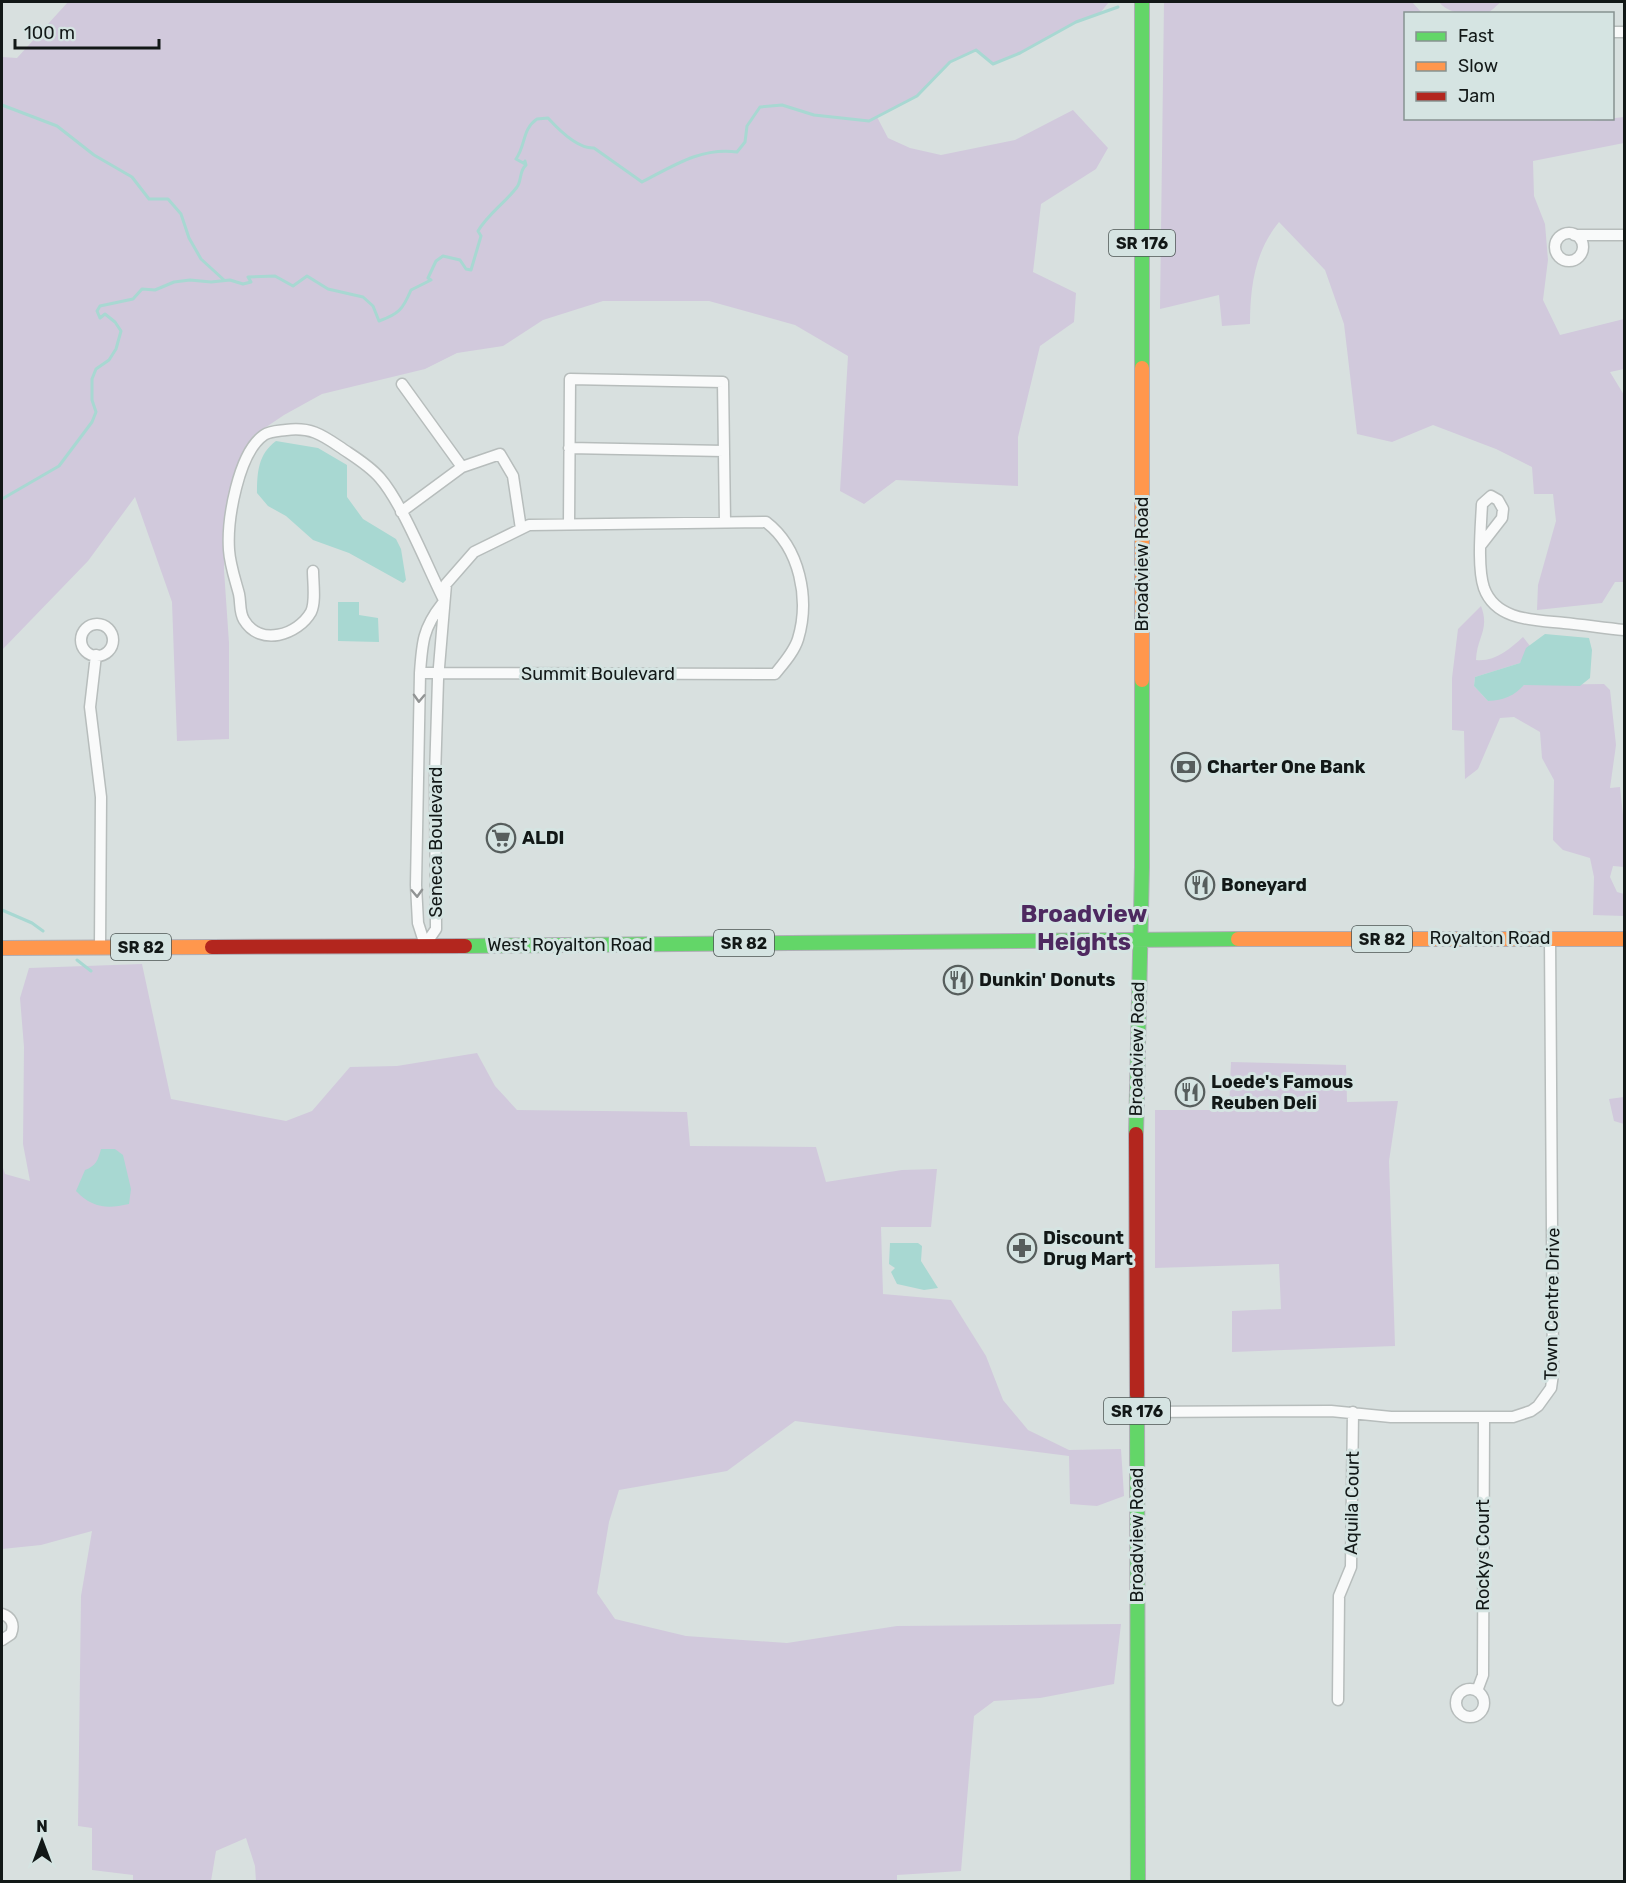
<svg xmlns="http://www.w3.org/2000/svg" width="1626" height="1883" viewBox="0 0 1626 1883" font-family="Rubik,sans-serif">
<rect width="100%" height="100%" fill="#d8e0df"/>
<path fill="#d1c9dc" d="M68,2H1109L1100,13L1076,22L1020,53L993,64L976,50L950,62L917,96L877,117L888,138L910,148L941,155L1015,140L1073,110L1108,148L1096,169L1041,204L1033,272L1076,293L1074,322L1040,346L1018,437V486L896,480L864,504L840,491L848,356L795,325L709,301H603L543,320L503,346L457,353L425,369L322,394L284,415L253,436L245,452L225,518L224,570L229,643V739L177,741L172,602L135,497L88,561L2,650V57L17,58Z
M1164,2H1412L1422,13L1406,14V118L1591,121L1624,117V143L1533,161L1534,196L1545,224L1548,260L1543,300L1560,335L1624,319V369L1610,372L1624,395V582H1615L1602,603L1537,610L1538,585L1556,521L1553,494H1534L1532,467L1496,449L1433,425L1392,442L1357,434L1344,324L1325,270L1279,222C1255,251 1250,287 1250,324L1222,326L1219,295L1160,309Z
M1439,2H1501C1497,5 1491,12 1485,14C1472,18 1447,13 1439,2Z
M1481,606C1490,630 1477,636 1476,660C1495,662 1510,649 1523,637L1530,646L1520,663L1475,677L1474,686L1488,701L1524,685L1604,684L1610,690L1616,745L1610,788L1620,787L1624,825V867L1613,866L1610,877L1617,892L1624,894V916L1593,915L1594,877L1590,858L1563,850L1553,840L1554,780L1542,758L1540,732L1514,717L1500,718L1478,769L1465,779L1464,731L1452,730V678L1458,629Z
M142,964L171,1099L286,1121L312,1111L350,1067L397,1066L477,1053L495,1086L517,1110L687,1112L690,1146L816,1147L826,1182L902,1170L937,1169L931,1227H881L883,1294L951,1300L986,1356L1003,1400L1028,1430L1069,1450L1121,1449L1124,1496L1097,1506L1070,1504L1069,1456L795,1421L727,1471L619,1490L609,1522L597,1593L615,1619L686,1636L787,1643L897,1626L1121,1624L1114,1684L1040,1698L994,1701L974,1716L961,1871L897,1875V1882H256L255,1866L246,1838L216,1851L211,1881H133V1875L92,1870V1828L78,1826L81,1596L92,1531L41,1545L2,1549V1165L5,1174L30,1181L23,1144L24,1047L20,998L29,968Z
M1231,1062L1346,1065L1347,1102L1398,1101L1389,1161L1395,1346L1232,1352V1311L1281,1309L1279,1264L1155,1268V1110H1229Z
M1624,1097V1124L1614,1121L1609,1099Z"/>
<path fill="#a8d8d2" d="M276,441L318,448L347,465V497L363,519L396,539L401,549L406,580L403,583L349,553L313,540L286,516L268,506L257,493C257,473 258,454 276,441Z
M338,602H359V615L378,618L379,642L338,641Z
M1545,634L1589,638L1592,650L1590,678L1580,686L1524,685C1514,696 1504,700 1488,701L1474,686L1475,677L1520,663L1526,648Z
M101,1149H115L123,1155L131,1189L129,1204C107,1209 92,1208 76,1191L85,1170C96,1166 98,1160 101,1149Z
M890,1243H918L922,1246L921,1261L938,1288L924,1290L897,1284L891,1272L895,1268L889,1264Z"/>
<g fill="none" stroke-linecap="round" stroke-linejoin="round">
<path stroke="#a8d8d2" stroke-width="3" d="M2,105L57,126L94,155L132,177L149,199H168L181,214L189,238L201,259L224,280
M2,499L59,466L92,422L96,412L92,400V379L96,369L109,360L116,349L121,331L115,322L105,314L100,318L97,311L100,306L133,299L142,289L155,290L174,282L190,280L211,282L230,280L243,284L251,282L248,277L275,276L293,286L307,276L328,289L363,297L373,306L379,321C399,314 403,309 411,290L431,280L428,278L436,261L443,256L460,260L466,269L471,270L481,236L478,231C488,214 505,203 517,187C522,180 519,171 526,165L525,161V164L516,159C526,145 522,129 537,119L548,118C558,129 578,149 594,148L642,182C673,166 701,147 737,152L745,142L747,126L760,107L782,105L814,115L869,121L917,96L950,62L976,50L993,64L1020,53L1076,22L1118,7
M2,910L32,923L43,931
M77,960L91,971"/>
<g stroke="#b7bdbc" stroke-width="13">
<path id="street" d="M1612,32H1624
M1555 247a14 14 0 1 1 28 0a14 14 0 1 1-28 0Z
M1574,235H1624
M402,384L462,467
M569,448L724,451
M401,512L462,467L500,454L513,476L521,529
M569,524L570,379L723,382L725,522
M1481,545L1502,518L1503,509L1498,500L1491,496L1482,504C1481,526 1477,567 1484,588C1496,621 1535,620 1564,623C1584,625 1604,628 1624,630
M313,571C313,582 316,602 311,612C298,635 260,647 244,620C239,612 241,603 239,594C235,579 230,565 229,550C227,520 238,453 264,435C270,431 279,431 286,430C310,427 321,434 340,447C353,456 369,465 380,478C402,503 427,566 443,598
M81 640a16 16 0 1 1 32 0a16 16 0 1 1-32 0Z
M96,655L90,707L101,797L100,946
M420,673H439L775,674C783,664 794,652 798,639C810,599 800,548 766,522L529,525L474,552L446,584L438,679L435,777L436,929L425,945
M425,945L418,923L416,885L420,673C422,643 423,628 442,604
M1137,1412L1331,1411L1391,1417H1513L1531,1411L1538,1406L1551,1388L1553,1374L1550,938
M2,1614C11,1617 15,1624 11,1634L2,1640
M1456 1703a14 14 0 1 1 28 0a14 14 0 1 1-28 0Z
M1477,1691L1483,1675L1484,1417
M1338,1700L1339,1596L1351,1567L1353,1412"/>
</g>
<g stroke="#aeadb5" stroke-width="16">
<path id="fast" d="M1142,2V368
M465,946L1238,939
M1136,1134L1142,867V680
M1137,1395L1138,1882"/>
</g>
<g stroke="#aeadb5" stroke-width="16">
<path id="slow" d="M1142,368V680
M1238,939H1624
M2,948L212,947"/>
</g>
<g stroke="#aeadb5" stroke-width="16">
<path id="jam" d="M212,947L465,946
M1136,1134L1137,1395"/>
</g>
<use href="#street" stroke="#f9fafa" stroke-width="10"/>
<use href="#fast" stroke="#63d668" stroke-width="14"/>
<use href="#slow" stroke="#ff974d" stroke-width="14"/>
<use href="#jam" stroke="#b3261e" stroke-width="14"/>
</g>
<defs><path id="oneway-chevron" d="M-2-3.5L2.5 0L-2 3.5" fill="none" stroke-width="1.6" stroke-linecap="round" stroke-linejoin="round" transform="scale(1.5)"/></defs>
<g stroke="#919494">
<use href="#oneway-chevron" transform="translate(419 698) rotate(92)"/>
<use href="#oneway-chevron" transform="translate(417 893) rotate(88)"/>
</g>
<defs>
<g id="bank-ring" transform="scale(1.5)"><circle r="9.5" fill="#d5e4e2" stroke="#575e5d" stroke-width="1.5"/><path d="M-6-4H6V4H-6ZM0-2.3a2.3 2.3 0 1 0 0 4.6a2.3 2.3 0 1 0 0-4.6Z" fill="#575e5d"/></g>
<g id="supermarket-ring" transform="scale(1.5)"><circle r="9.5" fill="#d5e4e2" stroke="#575e5d" stroke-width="1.5"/><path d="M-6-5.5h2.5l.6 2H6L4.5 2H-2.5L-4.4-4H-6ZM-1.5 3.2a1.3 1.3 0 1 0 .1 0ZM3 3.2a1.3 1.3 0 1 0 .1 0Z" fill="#575e5d"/></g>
<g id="restaurant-ring" transform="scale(1.5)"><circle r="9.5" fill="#d5e4e2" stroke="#575e5d" stroke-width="1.5"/><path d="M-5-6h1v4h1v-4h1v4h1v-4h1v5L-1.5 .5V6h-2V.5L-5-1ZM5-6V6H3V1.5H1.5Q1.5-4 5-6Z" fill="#575e5d"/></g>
<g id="pharmacy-ring" transform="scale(1.5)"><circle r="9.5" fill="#d5e4e2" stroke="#575e5d" stroke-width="1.5"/><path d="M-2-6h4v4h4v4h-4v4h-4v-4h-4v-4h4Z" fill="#575e5d"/></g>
</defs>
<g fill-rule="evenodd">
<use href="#bank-ring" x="1186" y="767"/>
<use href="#supermarket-ring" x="501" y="838"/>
<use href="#restaurant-ring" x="1200" y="885"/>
<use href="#restaurant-ring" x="958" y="980"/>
<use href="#restaurant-ring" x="1190" y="1092"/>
<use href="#pharmacy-ring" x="1022" y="1248"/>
</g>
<g text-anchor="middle" stroke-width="6" stroke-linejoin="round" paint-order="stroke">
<g fill="#d5e4e2" stroke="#4c5554" stroke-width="1.5">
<rect x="1109" y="230" width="66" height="26" rx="4.5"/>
<rect x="1352" y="926" width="60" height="26" rx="4.5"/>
<rect x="714" y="930" width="60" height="26" rx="4.5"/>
<rect x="111" y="934" width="60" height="26" rx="4.5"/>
<rect x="1104" y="1398" width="66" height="26" rx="4.5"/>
</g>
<g font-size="16" font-weight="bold" fill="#121817">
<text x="1142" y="249">SR 176</text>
<text x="1382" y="945">SR 82</text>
<text x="744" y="949">SR 82</text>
<text x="141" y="953">SR 82</text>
<text x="1137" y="1417">SR 176</text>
</g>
<g font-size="18" fill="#121817" stroke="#d5e4e2">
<text transform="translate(1142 564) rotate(-90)" y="6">Broadview Road</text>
<text x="598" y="680">Summit Boulevard</text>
<text transform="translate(436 842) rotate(-90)" y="6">Seneca Boulevard</text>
<text x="1490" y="944">Royalton Road</text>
<text x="570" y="951">West Royalton Road</text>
<text transform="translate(1137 1049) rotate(-89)" y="6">Broadview Road</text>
<text transform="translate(1552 1304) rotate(-89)" y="6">Town Centre Drive</text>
<text transform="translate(1352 1503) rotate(-89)" y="6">Aquila Court</text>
<text transform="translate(1137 1535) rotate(-90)" y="6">Broadview Road</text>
<text transform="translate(1483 1555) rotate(-90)" y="6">Rockys Court</text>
</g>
<g font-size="18" font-weight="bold" fill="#121817" stroke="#d5e4e2" text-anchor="start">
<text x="1207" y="773">Charter One Bank</text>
<text x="522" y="844">ALDI</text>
<text x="1221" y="891">Boneyard</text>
<text x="979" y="986">Dunkin' Donuts</text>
<text x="1211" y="1088">Loede's Famous<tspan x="1211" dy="21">Reuben Deli</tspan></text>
<text x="1043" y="1244">Discount<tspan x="1043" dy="21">Drug Mart</tspan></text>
</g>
<g font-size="24" font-weight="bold" fill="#4e2960" stroke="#d5e4e2">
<text x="1084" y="922">Broadview<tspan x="1084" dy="28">Heights</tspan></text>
</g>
</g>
<rect width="1626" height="1883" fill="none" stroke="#121817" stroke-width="6"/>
<rect x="1404" y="12" width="210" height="108" fill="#d5e4e2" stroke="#879291" stroke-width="1.5"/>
<rect x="1416" y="32" width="30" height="9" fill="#63d668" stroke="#879291" stroke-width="1.5"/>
<text x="1458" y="42" font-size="18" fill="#121817">Fast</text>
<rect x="1416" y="62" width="30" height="9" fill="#ff974d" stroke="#879291" stroke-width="1.5"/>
<text x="1458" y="72" font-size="18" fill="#121817">Slow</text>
<rect x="1416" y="92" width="30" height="9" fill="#b3261e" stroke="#879291" stroke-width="1.5"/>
<text x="1458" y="102" font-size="18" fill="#121817">Jam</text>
<g transform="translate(42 1841)" stroke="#d5e4e2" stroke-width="4.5" paint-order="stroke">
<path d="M0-4.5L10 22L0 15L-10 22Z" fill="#121817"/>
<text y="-9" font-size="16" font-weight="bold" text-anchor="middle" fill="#121817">N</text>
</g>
<path d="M15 39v9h144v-9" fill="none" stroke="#121817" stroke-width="3"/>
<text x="24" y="39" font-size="18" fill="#121817" stroke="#d5e4e2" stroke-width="4.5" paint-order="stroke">100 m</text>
</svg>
